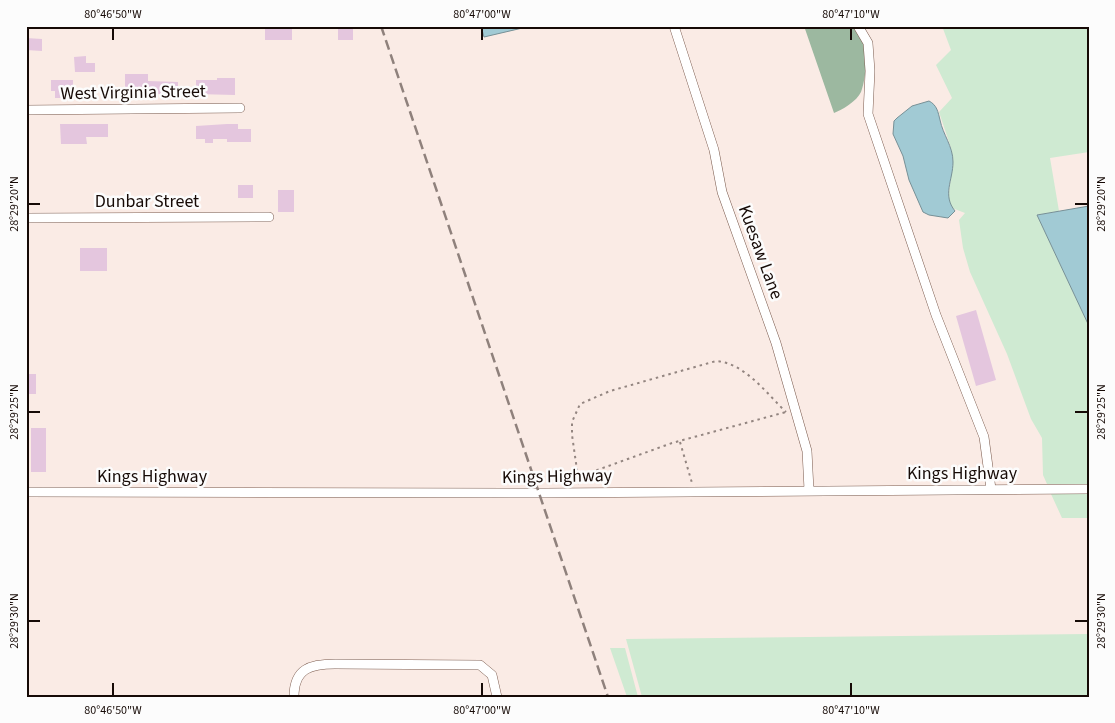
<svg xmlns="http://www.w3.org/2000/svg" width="1115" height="723" viewBox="0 0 1115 723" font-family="'Source Sans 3',sans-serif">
<rect width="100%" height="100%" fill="#faebe5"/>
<path fill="#cfead2" d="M942,26H1089V152L1050,158L1059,211L1037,215L1089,326V484H1047L1043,475L1042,438L1031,419L1007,354L970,272L963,248L959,220L965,213L952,208L948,200L953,161L951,148L939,112L952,98L936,65L951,50Z
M1051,494H1089V518H1062Z
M1089,634V697H642L626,639Z
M610,648H625L638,697H627Z"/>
<path fill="#9cb8a0" d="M804,26H866C866,45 868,74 861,92C857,101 842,110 834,113Z"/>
<path fill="#a1cad4" stroke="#779096" d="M481,26H531L484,37Z
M929,101C937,105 938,112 940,120C943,135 953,146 953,162C953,180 942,195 955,211L948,218L929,215L923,212L909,180L903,156L893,134L894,121L897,118L912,106Z
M1089,206V326L1037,215Z"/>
<path fill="#e4c6de" d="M265,26H292V40H265Z
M338,29H353V40H338Z
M26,38L42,39V51L26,50Z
M86,56V63H95V72H75L74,57Z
M125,74H148V81L178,82V94H156V88H125Z
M217,78H235V95L196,94V80H217Z
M51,80H73V91H66V98H55V91H51Z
M60,124H108V137H86L87,144H61Z
M227,124H238V129H251V142H227V139H213V143H205V139H196V126Z
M238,185H253V198H238Z
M278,190H294V212H278Z
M80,248H107V271H80Z
M976,310L996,380L976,386L956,316Z
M26,374H36V394H26Z
M31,428H46V472H31Z"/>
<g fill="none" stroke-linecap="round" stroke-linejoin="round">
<g stroke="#7b5b4e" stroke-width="10">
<path id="minor" d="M674,26L714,150L722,192L776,343L807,451L809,490
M858,26L868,43L870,71L868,114L936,315L984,437L991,489
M26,110L240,108
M26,218L269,217
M26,492L545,493L1089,489
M294,697C294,668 311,664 335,664L480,665L492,675L497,697"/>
</g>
<path stroke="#938580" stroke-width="2" stroke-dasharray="2.5 4" stroke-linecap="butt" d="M680,442L692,483
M578,477L672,443L786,412
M579,484L572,435V422L580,404L610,391L716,361C745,363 767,394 786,412"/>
<use href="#minor" stroke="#fff" stroke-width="9"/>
<path stroke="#8f817c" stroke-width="2.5" stroke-dasharray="10 5" stroke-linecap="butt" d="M381,26L608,697"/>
</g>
<path fill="none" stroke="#160a06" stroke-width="2" d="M113,28V40M482,28V40M851,28V40M28,204H40M1075,204H1088M28,412H40M1075,412H1088M28,621H40M1075,621H1088M113,683V696M482,683V696M851,683V696"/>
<g text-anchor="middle" stroke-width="5" stroke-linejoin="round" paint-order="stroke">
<g font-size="18" fill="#160a06" stroke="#fcfcfc">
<text transform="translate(133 92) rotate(-1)" y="6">West Virginia Street</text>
<text x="147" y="207">Dunbar Street</text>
<text transform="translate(761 252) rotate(70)" y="6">Kuesaw Lane</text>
<text x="962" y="479">Kings Highway</text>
<text x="152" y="482">Kings Highway</text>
<text transform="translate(557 476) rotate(-1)" y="6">Kings Highway</text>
</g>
</g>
<rect width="1115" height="723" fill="none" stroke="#fcfcfc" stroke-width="55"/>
<rect x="28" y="28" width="1060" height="668" fill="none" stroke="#160a06" stroke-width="2"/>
<g font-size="12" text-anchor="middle" fill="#160a06">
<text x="113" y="18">80°46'50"W</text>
<text x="482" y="18">80°47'00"W</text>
<text x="851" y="18">80°47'10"W</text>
<text transform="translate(1101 204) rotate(-90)" y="4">28°29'20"N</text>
<text transform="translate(14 204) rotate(-90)" y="4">28°29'20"N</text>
<text transform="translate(1101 412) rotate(-90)" y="4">28°29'25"N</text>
<text transform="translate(14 412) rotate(-90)" y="4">28°29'25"N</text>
<text transform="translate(1101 621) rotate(-90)" y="4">28°29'30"N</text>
<text transform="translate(14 621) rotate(-90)" y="4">28°29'30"N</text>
<text x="113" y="714">80°46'50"W</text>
<text x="482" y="714">80°47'00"W</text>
<text x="851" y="714">80°47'10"W</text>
</g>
</svg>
